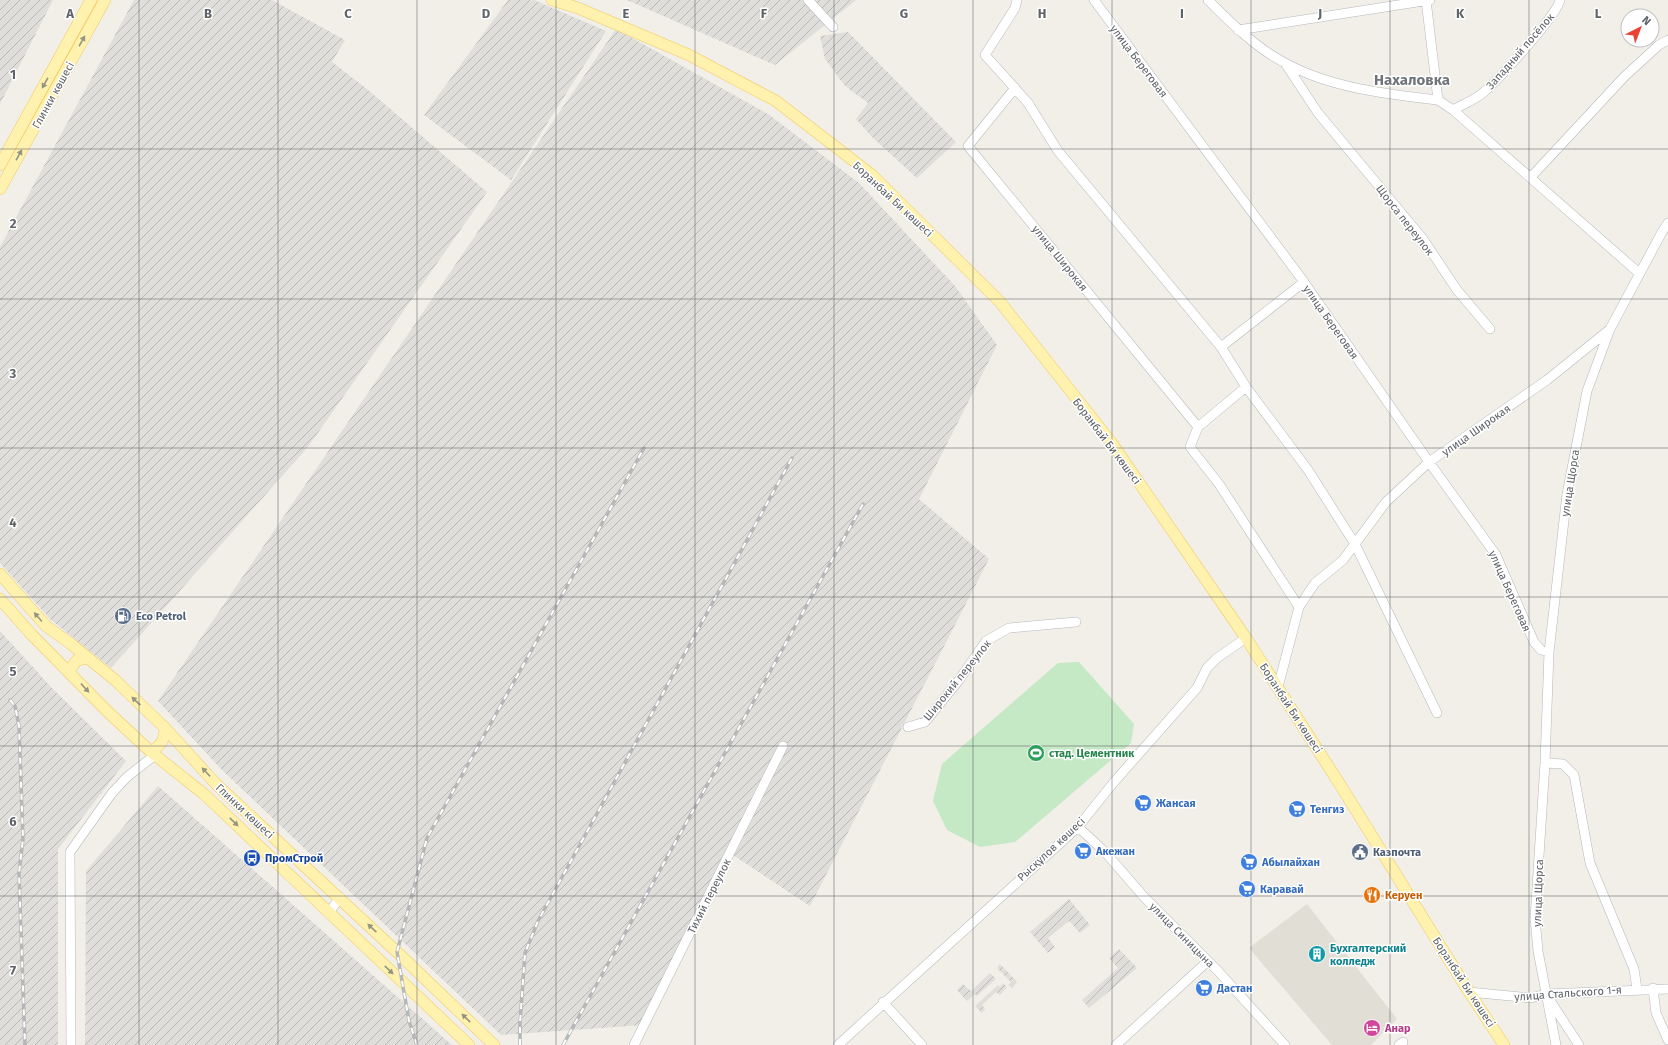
<svg xmlns="http://www.w3.org/2000/svg" width="1668" height="1045" viewBox="0 0 1668 1045" font-family="'Fira Sans',sans-serif">
<defs>
<pattern id="industrial-furrows" width="10" height="10" patternUnits="userSpaceOnUse"><rect width="10" height="10" fill="#e0deda"/><path d="M-1 1l2-2M0 10L10 0M9 11l2-2" fill="none" stroke="#b9b8b5"/></pattern>
</defs>
<rect width="100%" height="100%" fill="#f1efe8"/>
<path fill="url(#industrial-furrows)" d="M0,0H53L0,104Z
M134,0H272L345,40L332,62L367,89L487,192L308,447L111,668L50,619L0,563V247Z
M508,0H534L606,31L511,180L424,115Z
M627,0H856L775,65Z
M616,29L768,114L859,183L955,286L997,345L919,499L989,559L810,906L733,855L644,1025L501,1035L222,770L158,701Z
M848,32L956,142L917,178L873,138L856,119L868,103L845,86L825,59L820,36Z
M0,631L51,687L126,761L58,849V1045H0Z
M158,786L452,1045H85L86,871Z
M1069,899L1090,925L1080,933L1069,921L1048,938L1055,947L1048,953L1030,932Z
M1119,949L1137,968L1089,1008L1082,1000L1118,968L1109,958Z
M1000,964L1017,982L1012,988L1008,985L1011,982L997,968Z
M990,973L996,979L977,996L975,994L967,1001L957,990L963,984L971,991Z
M1003,983L1007,987L1000,995L996,992L982,1005L985,1009L982,1013L975,1006L998,985L1000,987Z"/>
<path fill="#e1ded6" d="M1307,904L1397,1019L1371,1045H1332L1249,948Z"/>
<path fill="#c5e8c5" d="M1079,662L1134,724L1131,743L1015,842L980,847L947,830L933,801L942,764L1058,663Z"/>
<g fill="none" stroke-linecap="round" stroke-linejoin="round">
<g stroke="#b5b8bc" stroke-width="10">
<path id="minor" d="M808,0L833,27
M1017,0L1015,8L985,55L1028,103L1058,151L1221,347L1246,387L1308,470L1355,544L1437,713
M1094,0L1304,282L1429,462L1496,555L1534,642L1541,650L1549,652
M1208,0C1230,22 1256,48 1285,63C1331,88 1386,94 1438,100
M1426,0L1438,100L1453,110L1639,273
M1238,30L1430,0
M1285,63L1318,113L1423,239L1457,290L1490,329
M1015,88L968,146L1198,427
M1453,110C1464,104 1477,99 1485,91C1500,78 1557,15 1560,0
M1531,177L1625,76L1659,45L1668,40
M1221,347L1304,282
M1246,387L1198,427L1190,447L1219,484L1299,607
M1278,687L1299,607L1315,583L1343,560L1386,502L1429,462L1547,380L1609,330
M908,727L925,722L959,680L986,641L1009,628L1076,622
M1545,763L1563,764L1574,775L1590,863L1634,969L1637,989
M1078,827L1105,852L1144,897L1218,971L1285,1045
M329,913L340,897
M1653,988L1656,1013L1668,1040
M1469,992L1531,998L1546,994L1668,989
M1549,999L1579,1045
M883,1002L922,1045
M71,1045L70,852L112,793L127,777L155,755
M634,1045L783,746
M838,1045L1078,827L1114,782L1197,688L1207,668L1217,658L1246,638
M1116,1045L1208,961
M1399,1045L1403,1042
M1556,1045L1538,951L1535,918L1545,763L1549,652L1567,494L1587,391L1610,329L1662,232L1668,223"/>
</g>
<g stroke="#f2c960" stroke-width="12">
<path id="major" d="M552,0L578,8L689,55L776,101L872,175L1000,302L1111,442L1246,638L1339,783L1469,992L1504,1045
M0,165L91,0
M0,189L105,0
M0,574L46,626L71,644L115,680L165,728L215,783L397,952L494,1045
M0,599L31,634L107,711L151,752L204,794L469,1045
M69,671L77,660L88,658
M151,752C161,745 165,740 165,728"/>
</g>
<use href="#minor" stroke="#fff" stroke-width="9"/>
<use href="#major" stroke="#fff2af" stroke-width="11"/>
<g stroke="#b6b7b8" stroke-width="3.5">
<path id="rail" d="M10,700L15,706L19,726L23,839L19,873L25,1045
M417,1045L409,1021L397,952L427,838L644,448
M520,1045V1023L525,953L538,921L792,458
M563,1045L863,504"/>
</g>
<use href="#rail" stroke="#fff" stroke-width="2" stroke-dasharray="6" stroke-linecap="butt"/>
</g>
<defs><path id="oneway-solid" d="M-6-.8H1V-3.2L6.5 0L1 3.2V.8H-6Z"/></defs>
<g fill="#979581">
<use href="#oneway-solid" transform="translate(82 41) rotate(-61)"/>
<use href="#oneway-solid" transform="translate(45 83) rotate(119)"/>
<use href="#oneway-solid" transform="translate(19 155) rotate(-61)"/>
<use href="#oneway-solid" transform="translate(38 617) rotate(-131)"/>
<use href="#oneway-solid" transform="translate(85 688) rotate(47)"/>
<use href="#oneway-solid" transform="translate(136 701) rotate(-137)"/>
<use href="#oneway-solid" transform="translate(206 772) rotate(-133)"/>
<use href="#oneway-solid" transform="translate(234 822) rotate(44)"/>
<use href="#oneway-solid" transform="translate(372 928) rotate(-137)"/>
<use href="#oneway-solid" transform="translate(389 970) rotate(44)"/>
<use href="#oneway-solid" transform="translate(466 1018) rotate(-136)"/>
</g>
<path fill="none" stroke="#5f6368" stroke-width="1" stroke-opacity="0.55" d="M139,0V1045M278,0V1045M417,0V1045M556,0V1045M695,0V1045M834,0V1045M973,0V1045M1112,0V1045M1251,0V1045M1390,0V1045M1529,0V1045M0,149H1668M0,299H1668M0,448H1668M0,597H1668M0,746H1668M0,896H1668"/>
<defs>
<g id="fuel-disc" transform="scale(0.9)"><circle r="9.5" fill="#5c6f8a" stroke="#fff"/><path d="M-5.5-6h7V0h2V4h1.3V-2.5L3-4.5l.8-.8L6-3V5H2.5V1h-1V6h-7ZM-4.2-4.7v3.2H.2V-4.7Z" fill="#fff"/></g>
<g id="stadium-disc" transform="scale(0.9)"><circle r="9.5" fill="#2e9e5b" stroke="#fff"/><path d="M0-5a6.5 5 0 1 0 0 10a6.5 5 0 1 0 0-10ZM-3.5-1.8h7v3.6h-7Z" fill="#fff"/></g>
<g id="supermarket-disc" transform="scale(0.9)"><circle r="9.5" fill="#3f7fe0" stroke="#fff"/><path d="M-6-5.5h2.5l.6 2H6L4.5 2H-2.5L-4.4-4H-6ZM-1.5 3.2a1.3 1.3 0 1 0 .1 0ZM3 3.2a1.3 1.3 0 1 0 .1 0Z" fill="#fff"/></g>
<g id="civic-disc" transform="scale(0.9)"><circle r="9.5" fill="#5c6f8a" stroke="#fff"/><path d="M-.6-6.5H3V-4.5H.6V-3L4-1V1h2V6H-6V1h2V-1L-.6-3ZM-1.2 2.5V6h2.4V2.5Z" fill="#fff"/></g>
<g id="bus-disc" transform="scale(0.9)"><circle r="9.5" fill="#1a4fb4" stroke="#fff"/><path d="M-5-6H5V4H4V6H2V4H-2V6H-4V4H-5ZM-3.5-4V0h7V-4ZM-3.5 1.2v1.5H-2V1.2ZM2 1.2v1.5H3.5V1.2Z" fill="#fff"/></g>
<g id="restaurant-disc" transform="scale(0.9)"><circle r="9.5" fill="#e8710a" stroke="#fff"/><path d="M-5-6h1v4h1v-4h1v4h1v-4h1v5L-1.5 .5V6h-2V.5L-5-1ZM5-6V6H3V1.5H1.5Q1.5-4 5-6Z" fill="#fff"/></g>
<g id="building-disc" transform="scale(0.9)"><circle r="9.5" fill="#0f9aa8" stroke="#fff"/><path d="M-4-6H4V6H1V3H-1V6H-4ZM-2.5-4.3h1.7v1.8h-1.7ZM.8-4.3h1.7v1.8H.8ZM-2.5-1h1.7V.8h-1.7ZM.8-1h1.7V.8H.8Z" fill="#fff"/></g>
<g id="hotel-disc" transform="scale(0.9)"><circle r="9.5" fill="#d1479c" stroke="#fff"/><path d="M-6-4.5h1.5V1H6V5H4.5V3h-9V5H-6ZM-4 0a1.8 1.8 0 1 1 3.6 0ZM.5 0V-2.5h3Q6-2.5 6 0Z" fill="#fff"/></g>
</defs>
<g fill-rule="evenodd">
<use href="#fuel-disc" x="123" y="616"/>
<use href="#stadium-disc" x="1036" y="753"/>
<use href="#supermarket-disc" x="1143" y="803"/>
<use href="#supermarket-disc" x="1297" y="809"/>
<use href="#supermarket-disc" x="1083" y="851"/>
<use href="#civic-disc" x="1360" y="852"/>
<use href="#bus-disc" x="252" y="858"/>
<use href="#supermarket-disc" x="1249" y="862"/>
<use href="#supermarket-disc" x="1247" y="889"/>
<use href="#restaurant-disc" x="1372" y="895"/>
<use href="#building-disc" x="1317" y="954"/>
<use href="#supermarket-disc" x="1204" y="988"/>
<use href="#hotel-disc" x="1372" y="1028"/>
</g>
<g text-anchor="middle" stroke-width="3" stroke-linejoin="round" paint-order="stroke">
<g font-size="11" fill="#5f6368" stroke="#fff">
<text transform="translate(1520 51) rotate(-49)" y="4">Западный посёлок</text>
<text transform="translate(1139 61) rotate(53)" y="4">улица Береговая</text>
<text transform="translate(53 95) rotate(-61)" y="4">Глинки көшесі</text>
<text transform="translate(893 199) rotate(43)" y="4">Боранбай Би көшесі</text>
<text transform="translate(1405 220) rotate(52)" y="4">Щорса переулок</text>
<text transform="translate(1060 258) rotate(51)" y="4">улица Широкая</text>
<text transform="translate(1331 322) rotate(55)" y="4">улица Береговая</text>
<text transform="translate(1476 430) rotate(-35)" y="4">улица Широкая</text>
<text transform="translate(1107 441) rotate(53)" y="4">Боранбай Би көшесі</text>
<text transform="translate(1570 483) rotate(-81)" y="4">улица Щорса</text>
<text transform="translate(1510 591) rotate(66)" y="4">улица Береговая</text>
<text transform="translate(957 680) rotate(-51)" y="4">Широкий переулок</text>
<text transform="translate(1291 708) rotate(57)" y="4">Боранбай Би көшесі</text>
<text transform="translate(245 811) rotate(43)" y="4">Глинки көшесі</text>
<text transform="translate(1051 849) rotate(-43)" y="4">Рысқұлов көшесі</text>
<text transform="translate(1538 893) rotate(-88)" y="4">улица Щорса</text>
<text transform="translate(709 896) rotate(-63)" y="4">Тихий переулок</text>
<text transform="translate(1182 935) rotate(45)" y="4">улица Синицына</text>
<text transform="translate(1464 982) rotate(57)" y="4">Боранбай Би көшесі</text>
<text transform="translate(1568 993) rotate(-4)" y="4">улица Стальского 1-я</text>
</g>
<g font-size="11" font-weight="bold" fill="#4e5e75" stroke="#fff" text-anchor="start">
<text x="136" y="620">Eco Petrol</text>
<text x="1373" y="856">Казпочта</text>
</g>
<g font-size="11" font-weight="bold" fill="#27864d" stroke="#fff" text-anchor="start">
<text x="1049" y="757">стад. Цементник</text>
</g>
<g font-size="11" font-weight="bold" fill="#366cbe" stroke="#fff" text-anchor="start">
<text x="1156" y="807">Жансая</text>
<text x="1310" y="813">Тенгиз</text>
<text x="1096" y="855">Акежан</text>
<text x="1262" y="866">Абылайхан</text>
<text x="1260" y="893">Каравай</text>
<text x="1217" y="992">Дастан</text>
</g>
<g font-size="11" font-weight="bold" fill="#164399" stroke="#fff" text-anchor="start">
<text x="265" y="862">ПромСтрой</text>
</g>
<g font-size="11" font-weight="bold" fill="#c56008" stroke="#fff" text-anchor="start">
<text x="1385" y="899">Керуен</text>
</g>
<g font-size="11" font-weight="bold" fill="#0d838f" stroke="#fff" text-anchor="start">
<text x="1330" y="952">Бухгалтерский<tspan x="1330" dy="13">колледж</tspan></text>
</g>
<g font-size="11" font-weight="bold" fill="#b23c85" stroke="#fff" text-anchor="start">
<text x="1385" y="1032">Анар</text>
</g>
<g font-size="15" font-weight="bold" fill="#70757a" stroke="#fff">
<text x="1412" y="85">Нахаловка</text>
</g>
</g>
<g font-size="13" text-anchor="middle" font-weight="bold" fill="#5f6368" stroke="#fff" stroke-width="3" stroke-linejoin="round" paint-order="stroke">
<text x="70" y="18">A</text>
<text x="208" y="18">B</text>
<text x="348" y="18">C</text>
<text x="486" y="18">D</text>
<text x="626" y="18">E</text>
<text x="764" y="18">F</text>
<text x="904" y="18">G</text>
<text x="1042" y="18">H</text>
<text x="1182" y="18">I</text>
<text x="1320" y="18">J</text>
<text x="1460" y="18">K</text>
<text x="1598" y="18">L</text>
<text x="13" y="79">1</text>
<text x="13" y="228">2</text>
<text x="13" y="378">3</text>
<text x="13" y="527">4</text>
<text x="13" y="676">5</text>
<text x="13" y="826">6</text>
<text x="13" y="975">7</text>
</g>
<g transform="translate(1640 28) rotate(42)"><circle r="19" fill="#ffffff" stroke="#bfc1c3"/>
<path d="M0-3L7 15L0 10L-7 15Z" fill="#ea4335"/>
<text y="-6" font-size="11" font-weight="bold" text-anchor="middle" fill="#5f6368">N</text>
</g>
</svg>
